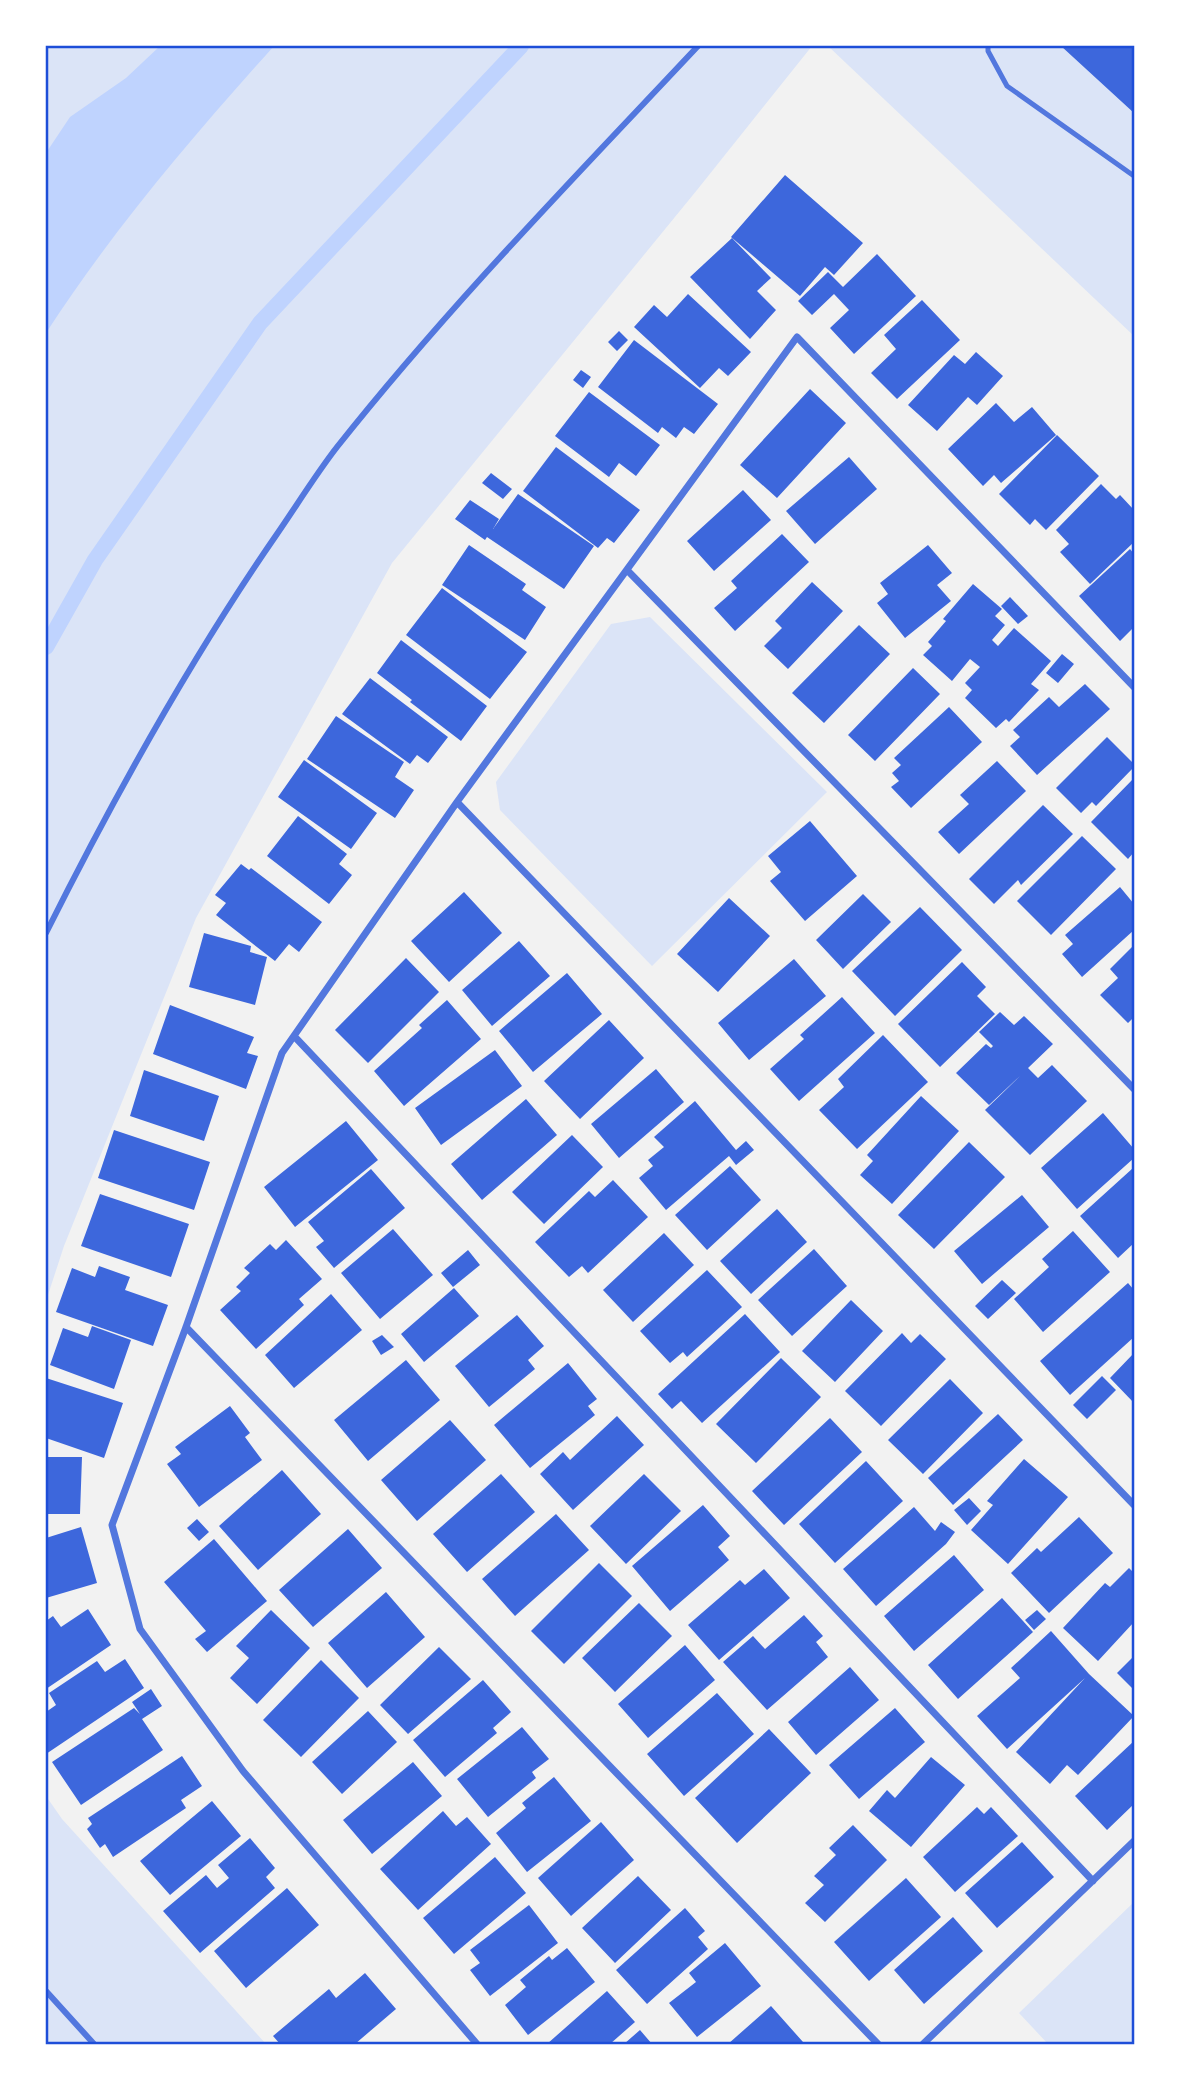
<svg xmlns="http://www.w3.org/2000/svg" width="1180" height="2090" viewBox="0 0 1180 2090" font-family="Helvetica,sans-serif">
<rect width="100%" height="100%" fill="#f2f2f2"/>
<path fill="#dbe4f7" d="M46,46H812L697,190L392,563L196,918L64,1246L46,1301Z
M828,46H1134V336Z
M650,617L827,792L652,966L500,810L496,782L611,624Z
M46,1796L62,1819L266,2044H46Z
M1134,1902V2044H1048L1019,2013Z"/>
<path fill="#bfd3fe" d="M160,46H274C193,136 112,231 46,333V153L70,117L126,78Z"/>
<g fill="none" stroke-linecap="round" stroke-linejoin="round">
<path stroke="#bfd3fe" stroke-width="16" d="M46,647L95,560L260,323L521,46"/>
</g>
<path fill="#3d67dc" d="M1061,46H1134V113Z
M785,175L863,243L834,275L825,267L800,296L731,237Z
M732,238L771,278L757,291L776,310L750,339L690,277Z
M877,254L916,296L854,354L830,328L849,310L834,294L812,315L798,301L828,272L843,287Z
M688,294L751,352L728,376L719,368L700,388L634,327L654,305L667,317Z
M922,300L960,340L897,399L871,373L896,349L884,335Z
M619,331L628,340L617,351L608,342Z
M634,340L718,404L694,434L684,427L676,438L662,427L658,433L598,387Z
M976,352L1003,376L977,405L968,397L937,431L908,405L954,355L965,364Z
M581,370L591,377L583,388L573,380Z
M810,389L846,423L777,498L740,465Z
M589,392L660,445L636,476L619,463L609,477L555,436Z
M996,403L1014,422L1032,407L1056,435L1001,483L994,475L983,486L948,449Z
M1057,435L1099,476L1046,530L1035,519L1030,525L999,494Z
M556,447L640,510L614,543L607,538L598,548L523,491Z
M849,457L877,489L815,544L786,511Z
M491,473L512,489L503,499L482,483Z
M1101,484L1116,499L1120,495L1134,510V542L1090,584L1060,552L1069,544L1056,530Z
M743,490L771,520L714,571L687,541Z
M518,494L594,546L564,589L487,537L485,540L455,519L470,500L499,519L493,529Z
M782,534L809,562L735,631L714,608L737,588L731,581Z
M469,545L526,584L522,590L546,607L525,640L442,585Z
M928,545L952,573L937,585L951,601L905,638L877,603L888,594L880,583Z
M1130,549L1134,554V627L1120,641L1079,596Z
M812,582L843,611L788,669L764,646L782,628L775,621Z
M973,584L1002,609L995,616L1005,625L992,640L998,646L1014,628L1051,661L1031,684L1039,690L1009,722L1006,719L996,728L965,698L972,690L965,683L980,667L970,659L952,681L923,655L932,646L928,642L946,621L943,619Z
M442,588L527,652L490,699L406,635Z
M1010,597L1028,616L1018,624L1001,606Z
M859,625L890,654L824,723L792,693Z
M401,640L487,706L461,741L410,702L412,700L377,673Z
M1062,654L1074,664L1058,683L1046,673Z
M913,668L940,694L875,761L848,735Z
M370,678L448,737L428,763L417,755L410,764L342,714Z
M1085,684L1110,709L1037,775L1010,746L1020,737L1013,730L1049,697L1059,707Z
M949,707L982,742L911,808L891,787L899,781L892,773L901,765L894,758Z
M336,716L404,762L395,777L414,790L395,818L307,759Z
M1107,737L1134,764V767L1096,806L1092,802L1081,813L1056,788Z
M304,760L377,813L351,849L278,797Z
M997,761L1026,791L959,854L938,832L969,804L960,795Z
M1134,778V852L1128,859L1091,822Z
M1043,805L1073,834L1021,885L1018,880L994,904L969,879Z
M298,816L347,854L339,864L352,875L329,904L267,856Z
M810,821L857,876L805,921L770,881L781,872L768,856Z
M1082,836L1116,869L1051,935L1017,901Z
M241,864L249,870L251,868L322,922L299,952L289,944L275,961L216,915L226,903L215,895Z
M1120,887L1134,904V930L1082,977L1062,954L1073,944L1065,935Z
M464,892L502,933L449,982L411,941Z
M863,894L891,922L843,969L816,940Z
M729,898L770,936L718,992L677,954Z
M920,907L962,950L895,1016L852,971Z
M204,933L251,946L250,952L267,957L255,1005L189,987Z
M519,941L550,976L492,1026L462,990Z
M1134,945V1017L1128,1023L1100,995L1118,978L1110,969Z
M406,958L439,992L368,1063L335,1030Z
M794,959L826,996L749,1060L718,1023Z
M962,962L986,987L977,996L995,1014L940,1067L898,1024Z
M567,973L602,1014L533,1072L499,1031Z
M842,997L875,1033L799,1101L770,1069L804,1039L800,1035Z
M447,1000L481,1039L404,1106L374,1071L422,1028L419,1025Z
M170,1005L254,1037L247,1053L258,1056L246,1089L153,1054Z
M1000,1012L1014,1025L1024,1016L1053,1044L1028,1068L1038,1078L1052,1065L1087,1101L1030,1155L985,1110L1020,1076L989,1105L956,1073L986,1044L991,1048L993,1046L979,1032Z
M609,1020L644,1058L580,1119L544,1081Z
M883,1035L928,1082L857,1149L819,1110L844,1087L838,1079Z
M495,1050L522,1086L441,1145L415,1108Z
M656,1069L684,1102L619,1158L591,1124Z
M144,1070L219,1096L204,1141L130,1116Z
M921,1096L959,1131L892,1204L860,1175L873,1161L867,1155Z
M526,1099L557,1135L482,1200L451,1164Z
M695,1101L736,1150L746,1141L754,1150L736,1165L729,1156L666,1210L639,1178L653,1166L648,1160L664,1147L654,1137Z
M1103,1113L1134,1149V1158L1077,1209L1041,1168Z
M346,1121L378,1160L295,1227L264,1187Z
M114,1130L210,1162L194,1210L98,1178Z
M572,1135L603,1167L544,1224L512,1192Z
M969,1142L1005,1177L934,1249L898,1215Z
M730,1166L761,1200L707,1250L675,1215Z
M1133,1168L1134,1243L1118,1258L1080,1216Z
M371,1169L405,1208L334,1268L316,1247L324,1241L308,1222Z
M613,1180L648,1217L588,1273L582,1266L569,1277L535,1242L589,1191L595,1197Z
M100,1194L189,1224L171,1277L81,1246Z
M1022,1195L1049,1227L982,1284L954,1251Z
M777,1209L807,1242L751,1294L720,1261Z
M393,1229L433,1275L380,1319L341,1273Z
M1073,1231L1110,1272L1043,1332L1014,1299L1049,1267L1042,1259Z
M664,1233L694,1265L633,1322L603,1290Z
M286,1240L322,1279L299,1299L304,1305L256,1349L220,1310L241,1291L236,1287L250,1273L244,1268L270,1244L276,1250Z
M814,1249L847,1286L792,1336L758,1300Z
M468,1250L480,1265L453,1287L441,1273Z
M99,1266L130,1277L125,1290L168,1305L153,1346L56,1312L72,1268L95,1277Z
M707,1270L742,1307L687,1357L683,1352L670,1363L640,1331Z
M1002,1280L1016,1293L988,1319L975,1306Z
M1128,1283L1134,1290V1337L1070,1395L1040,1361Z
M454,1288L479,1316L424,1362L401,1334Z
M331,1294L362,1330L294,1388L265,1355Z
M851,1300L883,1331L835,1382L802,1351Z
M745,1314L780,1352L702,1423L681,1401L672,1409L658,1394Z
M517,1315L544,1346L528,1360L535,1369L489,1407L455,1366Z
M92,1326L131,1340L114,1389L50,1365L63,1328L88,1337Z
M902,1333L911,1343L920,1334L946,1359L881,1426L845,1391Z
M382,1335L394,1347L381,1355L372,1341Z
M1134,1353V1403L1110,1378Z
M781,1358L821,1397L756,1463L716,1424Z
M406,1360L440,1400L368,1461L334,1420Z
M568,1363L597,1399L588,1406L595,1415L530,1468L494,1425Z
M1102,1376L1116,1390L1087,1419L1073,1405Z
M46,1378L123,1403L104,1458L46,1438Z
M950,1379L983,1413L923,1474L888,1440Z
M230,1406L250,1433L245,1437L262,1460L199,1507L167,1464L181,1454L175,1447Z
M998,1414L1023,1440L953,1505L928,1478Z
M617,1416L644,1445L573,1510L540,1474L563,1452L570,1460Z
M830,1418L862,1452L784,1525L752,1491Z
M450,1420L486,1460L417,1521L381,1480Z
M46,1457H82L80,1514H46Z
M1024,1459L1068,1497L1008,1564L971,1530L993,1505L987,1501Z
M866,1461L903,1501L835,1563L799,1524Z
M282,1470L321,1514L258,1570L219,1526Z
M501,1474L535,1512L467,1572L433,1534Z
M644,1474L681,1511L626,1564L590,1526Z
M969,1498L981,1511L967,1525L954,1510Z
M703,1505L730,1536L718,1547L729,1560L670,1611L632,1566Z
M914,1507L935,1531L941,1522L955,1532L946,1544L876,1606L843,1569Z
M556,1514L589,1550L515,1616L482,1579Z
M1079,1517L1113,1553L1049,1613L1011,1573L1037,1548L1041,1552Z
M197,1519L209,1532L199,1541L187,1528Z
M81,1527L97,1583L46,1598V1538Z
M348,1529L382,1568L313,1627L279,1590Z
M214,1539L267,1601L207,1652L195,1639L206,1631L164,1582Z
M954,1555L984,1590L914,1651L884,1616Z
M599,1563L632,1596L564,1664L531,1631Z
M1129,1568L1134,1573V1622L1098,1661L1063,1628L1105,1583L1110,1587Z
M764,1569L790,1598L719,1660L688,1625L740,1580L745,1585Z
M386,1592L425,1637L367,1688L328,1643Z
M1002,1598L1033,1632L958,1699L928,1665Z
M639,1603L672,1636L615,1692L582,1658Z
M88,1609L111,1645L46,1689V1621L53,1616L61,1627Z
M271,1610L310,1648L257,1704L230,1678L249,1658L236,1646Z
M1037,1610L1046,1619L1034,1630L1025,1620Z
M804,1615L823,1636L816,1642L828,1657L767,1710L723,1662L753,1636L765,1649Z
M1051,1631L1089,1674L1134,1716L1078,1775L1067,1765L1050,1784L1016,1752L1085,1678L1007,1749L977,1716L1020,1678L1011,1668Z
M685,1645L715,1680L648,1738L618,1704Z
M439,1647L471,1679L408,1734L380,1705Z
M1134,1656V1690L1117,1673Z
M125,1659L144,1688L46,1754V1712L56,1705L49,1693L97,1661L105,1672Z
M321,1660L359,1698L301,1757L263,1720Z
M850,1667L879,1700L816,1755L788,1722Z
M483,1680L511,1712L493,1728L497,1733L445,1777L413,1740Z
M151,1689L162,1706L142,1719L163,1750L81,1805L52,1762L134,1708L140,1714L132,1702Z
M717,1693L754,1734L684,1796L647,1754Z
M895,1708L925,1742L859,1799L829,1765Z
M368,1711L397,1742L342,1794L312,1762Z
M522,1727L549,1759L532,1772L536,1778L488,1817L457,1779Z
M769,1729L811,1773L737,1843L695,1798Z
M1134,1741V1804L1107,1830L1075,1796Z
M182,1756L202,1786L181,1800L186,1808L113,1857L105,1844L100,1848L87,1829L92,1824L88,1818Z
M931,1757L965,1785L911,1847L869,1811L887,1790L895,1798Z
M413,1762L442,1796L372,1854L343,1820Z
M554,1777L591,1821L527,1872L496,1833L526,1808L522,1803Z
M212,1801L241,1836L170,1895L140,1861Z
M977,1807L984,1814L991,1807L1018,1836L955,1892L923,1857Z
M443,1811L456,1826L467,1817L491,1844L418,1910L380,1869Z
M601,1822L634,1860L571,1916L538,1878Z
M853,1825L887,1860L825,1922L805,1903L824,1885L814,1876L836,1855L829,1848Z
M250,1838L275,1868L266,1877L275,1888L200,1953L163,1911L206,1875L217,1888L229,1878L218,1865Z
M1022,1842L1054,1877L997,1928L965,1893Z
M495,1857L526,1893L454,1954L423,1918Z
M638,1876L671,1910L615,1963L582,1928Z
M906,1878L941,1917L869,1981L834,1942Z
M287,1888L319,1925L246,1988L214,1951Z
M529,1905L558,1943L490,1996L470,1970L480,1963L470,1950Z
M685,1908L705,1931L698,1937L708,1949L647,2004L616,1970Z
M953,1917L983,1951L924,2004L894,1970Z
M725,1943L761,1986L697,2037L669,2003L696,1982L689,1973Z
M567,1948L595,1982L528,2035L505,2005L526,1987L520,1980L549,1956L552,1960Z
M365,1973L396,2009L355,2044H280L273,2036L329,1989L336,1998Z
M607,1991L635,2022L610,2044H547Z
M771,2006L803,2042L800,2044H728Z
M640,2030L652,2044H624Z"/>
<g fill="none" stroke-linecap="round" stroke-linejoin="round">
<path stroke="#5277de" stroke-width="5" d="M988,46V51L1007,86L1134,176"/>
<path stroke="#5277de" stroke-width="6" d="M46,933C115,795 189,661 277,534C297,505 316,474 337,447C449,306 575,177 698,46
M46,1991L94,2044"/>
<path stroke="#5277de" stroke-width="7" d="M627,570L1134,1089
M457,802L1134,1505
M294,1036L1093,1881
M186,1327L878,2044
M477,2044L243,1771L140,1629L112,1525L186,1327L282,1053L457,802L797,337L1134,687
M923,2044L1134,1841"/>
</g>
<rect width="1180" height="2090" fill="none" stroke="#ffffff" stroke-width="94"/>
<rect x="47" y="47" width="1086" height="1996" fill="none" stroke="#1d4ed8" stroke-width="2.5"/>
</svg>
